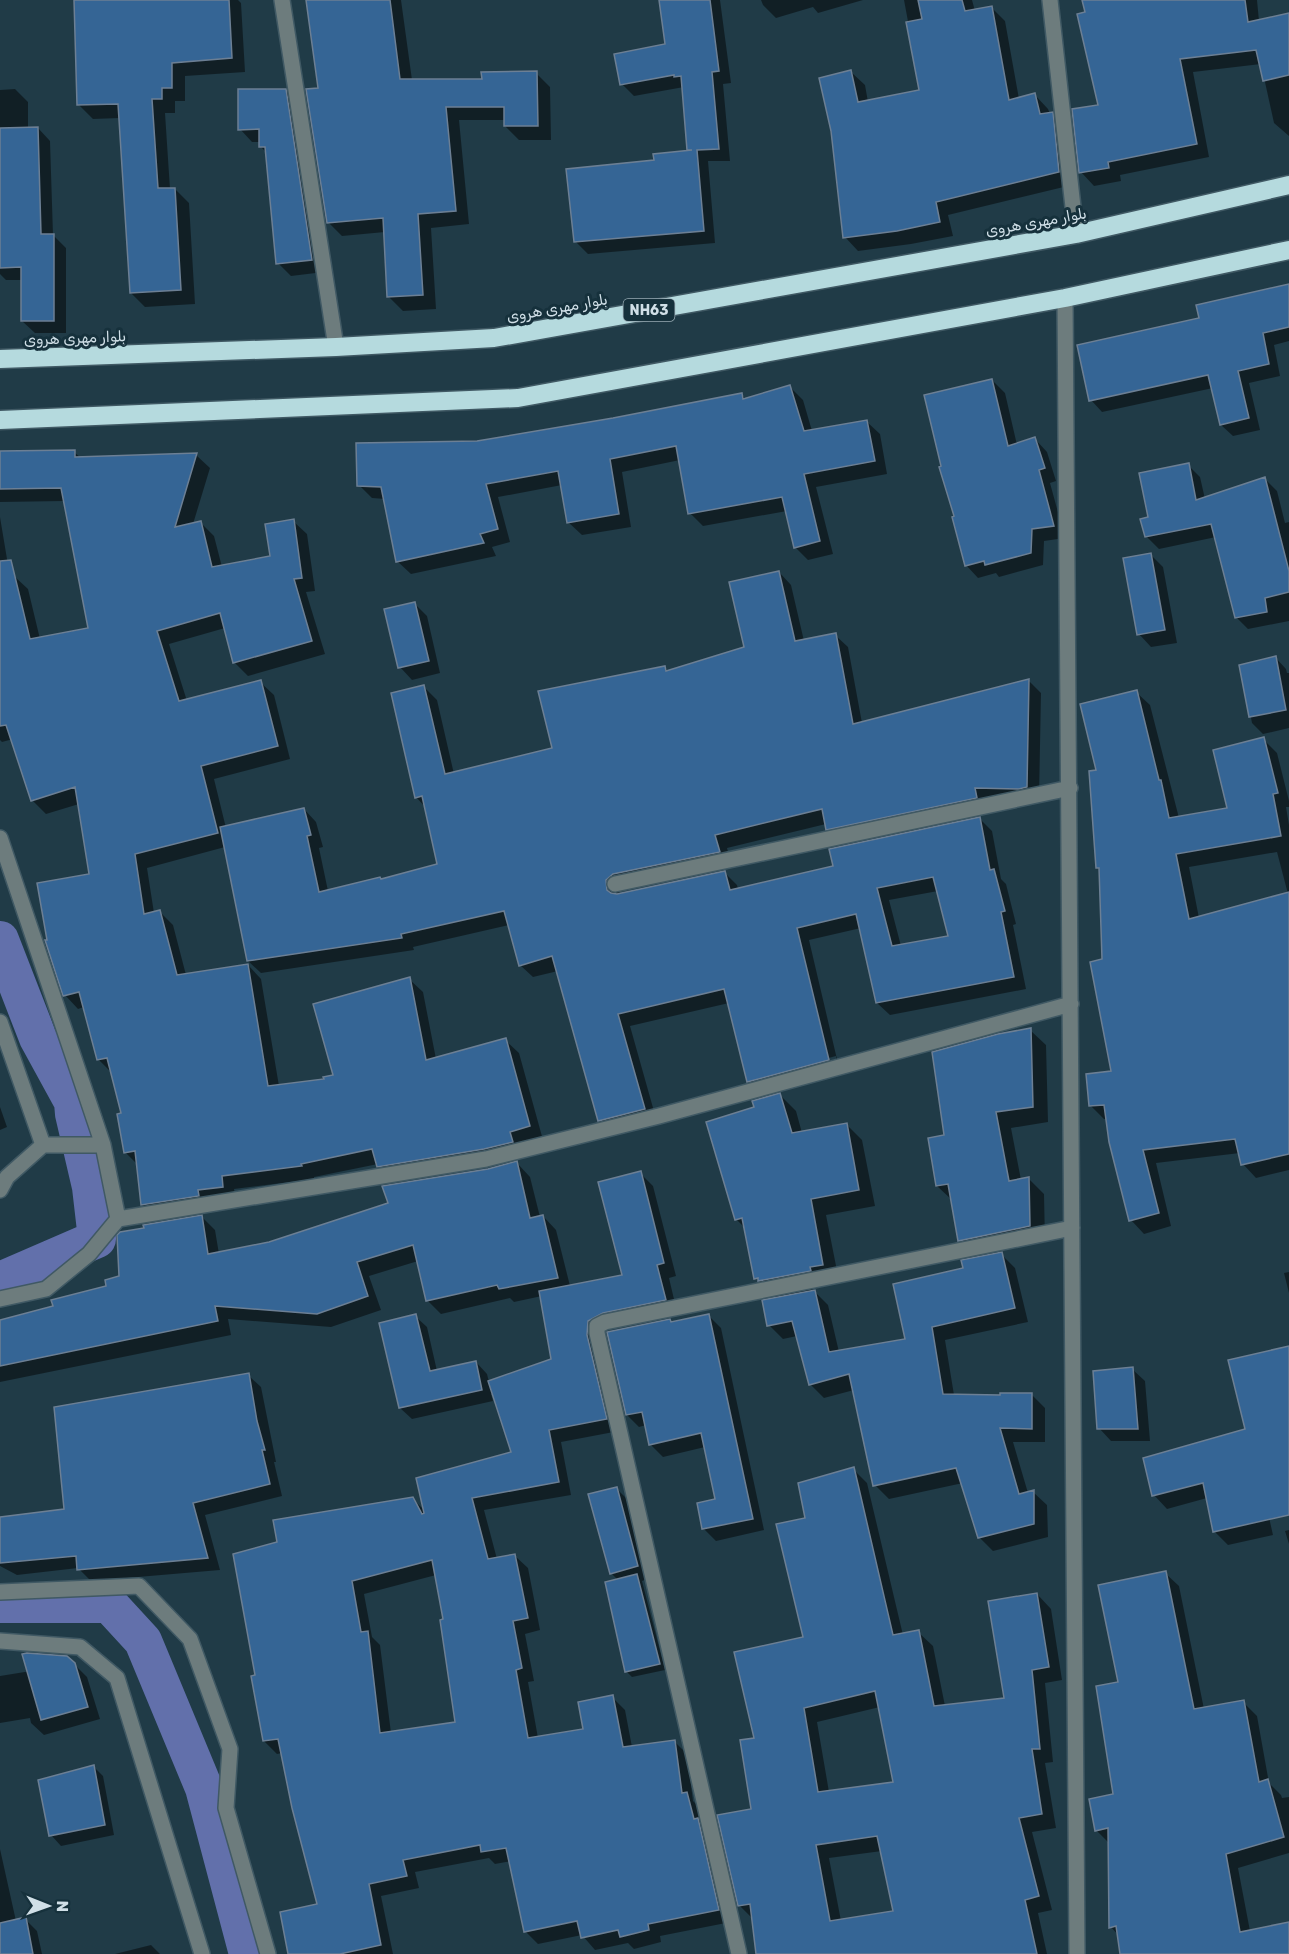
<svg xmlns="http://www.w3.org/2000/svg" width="1289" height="1954" viewBox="0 0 1289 1954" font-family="Rubik,Vazirmatn,sans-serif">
<rect width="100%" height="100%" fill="#203b47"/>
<path fill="#0007" fill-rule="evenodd" d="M75,0H238L241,3L245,72L185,76V101H175V113H165L170,189H175L189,203L195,304L145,307L131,293L120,118L93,119L79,105Z
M308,0H401L412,80H483L536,73L550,87L551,140H519L505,126V120H459L469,224L431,228L436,309L403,311L389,297L385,232L342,236L328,222L320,90Z
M661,0H720L731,83L723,84L730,161H708L715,243L588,254L576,242L656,162L691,152L689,149L684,87L634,96L622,84L667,46Z
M761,0H863L818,13L813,7L776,18L763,5Z
M904,0H972L975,11L992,8L1005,21L1019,99L1035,95L1048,109L1050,114H1052L1066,127L1072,185L948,215L953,236L911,244L858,251L845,237L851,72L865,85L868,102L921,91Z
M1084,0H1257L1259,21L1289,14V136L1274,123L1261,64L1193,72L1209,157L1120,175L1121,181L1094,186L1081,172L1099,106L1087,14Z
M15,89L28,102V129L38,128L50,141L53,235L66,248V333H35L22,321V280H6L0,274V90Z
M285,90L298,103L324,272L291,276L278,263L267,153L261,147V142H252L240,129Z
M1289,285V341L1274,345L1280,376L1249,383L1260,430L1233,436L1221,425L1213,388L1102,412L1091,400L1201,319Z
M992,380L1005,393L1017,445L1035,439L1047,452L1056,481L1050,483L1065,538L1044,541L1043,565L999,577L996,573L978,578L966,565L956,517Z
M790,387L803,400L812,431L866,421L880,434L887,474L816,487L833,554L808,560L795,547L787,511L703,526L690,513L680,460L622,472L631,527L582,535L568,522L562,485L498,497L510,542L492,547L496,556L411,574L397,561L385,499L372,498L359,485L477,443L742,395L746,399Z
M0,452H74L81,458L196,455L210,468L193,524L201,523L214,536L222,567L271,557L293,521L307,534L315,591L306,592L325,654L248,676L235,663L225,628L169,644L187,701L260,682L274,695L290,759L214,779L226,828L304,809L316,822L323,847L319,848L328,891L382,880L439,865L426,808L416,797L424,687L437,700L454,774L554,749L665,667L669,672L746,648L779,572L791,585L804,641L835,635L848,647L862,723L1029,681L1041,693L1039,799L840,842L827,829L826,824L727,848L731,864L620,890L619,895L724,872L737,885L738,889L834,868L980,819L992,831L1001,879L1006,884L1016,924L1013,925L1026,989L890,1015L877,1003L861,928L809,940L840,1072L761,1094L749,1081L729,1003L630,1026L657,1122L612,1133L599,1120L558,971L533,977L520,965L509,925L413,947L414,950L261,973L248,961L225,847L147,868L154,913L159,911L173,925L186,975L248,965L261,979L279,1086L326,1080L335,1076L409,979L423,992L436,1059L505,1040L519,1053L543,1140L392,1180L378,1164L314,1177V1179L234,1189L236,1200L156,1218L143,1205L138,1165L125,1152L123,1114L113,1074L98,1059L84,1007L78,1009L65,995L91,875L79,804L46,814L33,801L13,739L2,742L0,740V517L10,577L14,576L28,589L40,639L90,629L65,501L0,502ZM938,891L950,937L901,946L889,900ZM836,1056V1059L755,1081V1078Z
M1188,465L1200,477L1205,499L1265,479L1277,491L1285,523L1289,522V621L1248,629L1236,617L1216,537L1159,549L1147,537L1150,518Z
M1151,555L1163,567L1177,643L1151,647L1139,634Z
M415,604L427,616L440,673L412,680L400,667Z
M1275,657L1286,669L1287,673H1289V728L1263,734L1252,723L1241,666Z
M1136,692L1150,705L1179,818L1229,809L1263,739L1277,753L1289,801V807H1286L1289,825V1170L1256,1178L1243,1164L1240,1153L1156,1163L1171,1226L1144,1234L1131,1220L1107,1119H1104L1091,1106L1113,1073L1103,960L1101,871L1097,868L1098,771ZM1277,852L1288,894L1199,918L1189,867Z
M1030,1030L1046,1045L1048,1122L1011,1128L1021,1180L1029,1179L1044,1194L1045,1242L975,1256L960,1240L953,1201L937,1186L946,1137Z
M780,1095L796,1111L802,1133L846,1124L862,1140L875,1206L826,1215L839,1281L826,1283V1286L812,1289L828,1305L839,1352L907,1340L965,1269L1001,1254L1015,1268L1028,1322L945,1340L954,1395L1002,1396L1031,1394L1045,1408V1442H1013L1028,1493L1033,1492L1047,1505L1048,1537L993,1551L979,1537L963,1483L889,1499L875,1485L854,1390L824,1398L810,1384L797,1336L783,1339L769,1325L778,1299L756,1278L746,1229L736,1219L756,1108Z
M0,1107L7,1127L0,1130Z
M517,1163L530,1177L540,1217L543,1216L556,1230L570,1286L624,1276L640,1173L653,1186L676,1276L669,1278L677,1312L616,1325L600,1334L619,1431L561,1442L571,1495L484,1510L497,1559L515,1556L528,1568L540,1630L525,1634L534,1681L528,1682L538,1738L585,1730L612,1697L625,1710L632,1747L674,1741L687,1754L693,1801L699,1807L731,1922L660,1936L661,1942L634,1949L628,1943L595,1950L582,1935L538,1944L525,1931L511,1861L495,1864L489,1858L415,1872L419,1888L381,1896L393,1954H290L319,1905L282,1753L277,1754L264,1741L257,1677L279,1543L412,1498L426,1512L513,1453L493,1393L491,1394L493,1401L412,1419L400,1408L415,1316L427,1327L437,1371L476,1362L487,1374L489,1382L553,1360L542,1296L514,1302L510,1298L441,1314L427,1300L418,1261L369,1276L381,1310L331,1327L228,1319L231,1335L0,1382V1321L55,1307L108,1287L202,1217L215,1230L219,1254L270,1244L488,1170ZM436,1575L445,1620L457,1723L391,1733L380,1645L372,1637L364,1594Z
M1289,1272V1293L1284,1273Z
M709,1316L721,1328L764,1530L716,1541L704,1529L716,1500L705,1447L663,1457L651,1445L646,1425L639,1427L627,1415L672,1323Z
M1289,1350V1470L1261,1482L1273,1535L1228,1545L1215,1532L1207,1498L1167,1509L1154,1495L1247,1431Z
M1132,1369L1145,1381L1150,1441H1111L1099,1428Z
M248,1375L261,1387L276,1462H274L282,1496L205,1515L220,1570L91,1581L78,1568L17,1575L0,1566V1519L66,1510Z
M853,1469L867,1483L903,1635L918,1632L933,1646L945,1706L1006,1699L1037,1594L1051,1609L1062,1680L1045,1683L1053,1762L1045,1763L1056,1828L1032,1832L1052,1910L1038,1913L1047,1954H758L753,1919L739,1905L753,1811L756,1739L805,1638L807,1519ZM880,1707L895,1783L829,1792L817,1722ZM882,1851L895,1913L841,1921L829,1858Z
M616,1488L629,1501L650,1578L642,1581L665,1670L632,1677L626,1671L618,1580L611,1573Z
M1289,1530V1544L1285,1531Z
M1165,1573L1179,1586L1204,1709L1243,1702L1257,1716L1269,1783L1281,1795L1282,1798L1289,1797V1853L1238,1868L1250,1931L1289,1923V1954H1122L1119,1936L1111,1927L1109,1843L1096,1830L1115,1796L1120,1684Z
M74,1664L87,1677L100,1719L44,1735L31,1723L30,1718L0,1723V1676Z
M93,1766L103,1776L114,1835L61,1846L51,1835Z
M0,1849L16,1921L25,1919L37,1931L42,1954H0Z
M151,1945L160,1954H115Z"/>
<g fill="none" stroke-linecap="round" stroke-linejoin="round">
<path stroke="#6270ab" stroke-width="38" d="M0,940L38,1038L73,1102L74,1114L91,1187L97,1239L0,1281
M0,1604H109L143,1641L204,1788L248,1954"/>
</g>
<path fill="#356595" stroke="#6c7f94" stroke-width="1.5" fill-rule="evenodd" d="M74,0H229L232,58L172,63V88H162V99H152L158,188H175L181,290L130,293L118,104L77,105Z
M306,0H390L400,79H482L481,72L537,71L538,126H504V107H446L456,211L418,214L423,295L387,297L383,218L327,223L306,89L318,88Z
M659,0H710L719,71L712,72L719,149L697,150L704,231L574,242L566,169L654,160L653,154L692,150H687L681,76L674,77V75L620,85L614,54L665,44Z
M918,0H962L965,11L992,6L1009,100L1035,93L1040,114L1053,112L1059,172L936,202L940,222L897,231L843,238L831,131L819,78L851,70L858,102L919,90L906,22L922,19Z
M1082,0H1245L1248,22L1289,13V75L1263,81L1256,50L1180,59L1197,144L1108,162L1109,168L1079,173L1072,109L1098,105L1077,14L1085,12Z
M238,89H286L312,260L276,264L265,147H259V129L238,130Z
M38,127L41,234H54V321H21V267L0,268V128Z
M1289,284V327L1263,333L1269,364L1238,371L1249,418L1220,425L1208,375L1089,401L1077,345L1199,318L1196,305Z
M992,379L1008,446L1035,437L1045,468L1039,470L1054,526L1032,529L1031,553L985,565L984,561L965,566L952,517L954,516L939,467L941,466L924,395Z
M790,385L804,431L867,420L875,461L804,474L820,541L794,548L782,497L688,514L676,446L610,459L619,514L567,523L558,471L486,484L498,529L480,534L484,543L396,562L381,487L357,486L356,443L477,441L613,418L742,393L743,399Z
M75,450V457L197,453L175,527L201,521L212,567L270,556L265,524L294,519L302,578L294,579L312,641L233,663L220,613L157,631L179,701L261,680L278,746L201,766L218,833L135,854L144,914L160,910L177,975L248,964L268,1086L324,1079L323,1077L333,1075L313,1004L410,977L426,1060L506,1038L530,1126L510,1132L513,1142L484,1149L377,1167L372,1149L301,1164L302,1166L222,1176L223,1187L198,1190L199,1196L141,1205L135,1151L124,1153L117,1114L121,1113L107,1058L97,1060L79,992L63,996L45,940H47L37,883L89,874L75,787L31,801L6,725L0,726V561L11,560L30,639L88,628L61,488L0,489V451Z
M1189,463L1196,500L1265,477L1289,571V592L1265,598L1267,612L1235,618L1211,524L1145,537L1140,519L1148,517L1139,473Z
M1151,553L1165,630L1137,635L1123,558Z
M779,571L795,641L836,633L853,724L1029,679L1027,787L1019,789L975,788L977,798L826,830L822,809L715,835L720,852L613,874L606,880L607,890L611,893L617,894L725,871L730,890L833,866L829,849L980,817L990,870L994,869L1005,911L1001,912L1014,977L876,1003L856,914L797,928L829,1060L747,1082L724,989L618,1014L645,1109L598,1121L552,956L519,966L504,911L401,934L402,938L247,961L220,827L304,808L311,835L307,836L319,892L380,877L381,879L437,864L422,796L415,798L391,693L424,685L445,774L552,748L538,691L665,666L666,671L744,647L729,582ZM933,877L948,936L892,946L877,888Z
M415,602L429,661L398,668L384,609Z
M1276,656L1286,710L1249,717L1239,665Z
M1137,690L1159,780H1161L1169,818L1227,808L1213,750L1264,737L1278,793L1273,794L1281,836L1176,854L1189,919L1289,892V1154L1241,1165L1235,1139L1143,1150L1159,1213L1129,1221L1109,1142L1104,1105L1089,1106L1086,1074L1111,1071L1090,962L1102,959L1099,868H1096L1089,771L1096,770L1080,704Z
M1031,1028L1033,1107L996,1112L1009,1181L1029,1177L1030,1226L958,1241L948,1184L936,1186L928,1138L944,1135L932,1052L998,1034Z
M780,1093L792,1133L847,1123L859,1190L811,1199L823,1265L810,1267L811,1271L758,1281V1278L754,1279L742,1218L735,1220L706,1122L754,1107L752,1101Z
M517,1161L530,1218L543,1215L558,1278L499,1289L497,1285L426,1301L413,1245L357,1262L368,1296L317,1314L215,1306L218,1321L0,1366V1320L53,1306L51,1300L106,1286L105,1280L119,1276L117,1235L120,1232L144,1228L143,1225L202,1215L208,1254L269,1242L388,1203L382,1186L488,1169Z
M641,1171L664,1263L657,1265L666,1300L603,1313L588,1321L587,1335L607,1419L549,1430L559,1482L472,1498L488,1559L515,1554L528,1618L513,1621L522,1668L516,1670L528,1738L583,1729L578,1702L613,1695L623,1747L675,1740L682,1793L687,1792L694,1819L698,1818L719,1910L648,1924L649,1930L620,1937L618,1930L581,1938L577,1921L524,1932L506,1848L481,1852L480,1845L403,1860L407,1876L369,1884L381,1945L340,1954H288L280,1912L317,1904L292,1808L278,1739L263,1741L251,1676L255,1675L233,1554L277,1542L273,1520L413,1497L422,1514L424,1513L416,1478L511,1452L488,1381L551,1359L539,1291L622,1275L598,1182ZM432,1560L443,1619L440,1620L455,1722L380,1733L368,1631L361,1632L352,1581Z
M1002,1252L1015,1308L932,1327L943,1394L1000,1395V1393H1032V1429L1000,1428L1019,1494L1034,1490V1524L978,1538L956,1468L873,1486L849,1374L809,1385L792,1321L767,1326L762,1300L815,1290L829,1352L905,1339L893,1284L963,1268L961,1260Z
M416,1314L430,1371L476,1361L482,1390L399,1408L379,1323Z
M709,1314L753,1519L702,1529L697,1503L715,1499L701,1433L649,1445L642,1412L626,1415L607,1332L670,1319L671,1322Z
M1289,1346V1515L1213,1532L1203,1483L1152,1496L1143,1458L1245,1429L1228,1360Z
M1133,1367L1138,1429H1097L1093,1371Z
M249,1373L257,1421L265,1450H262L270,1484L193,1503L208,1558L77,1570L76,1556L0,1563V1517L64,1509L54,1407Z
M854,1467L893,1635L919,1630L934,1706L1004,1698L988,1601L1037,1593L1049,1667L1032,1670L1040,1749H1032L1042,1814L1019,1818L1039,1896L1025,1900L1037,1954H756L750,1904L738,1906L717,1815L751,1809L740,1740L754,1738L734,1652L803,1637L776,1524L805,1518L798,1483ZM875,1691L893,1782L818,1792L804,1708ZM877,1836L893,1911L830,1921L816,1845Z
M617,1487L638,1566L610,1574L588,1494Z
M1166,1571L1194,1709L1244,1700L1259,1782L1268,1779L1284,1837L1226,1854L1240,1932L1289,1922V1954H1120L1116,1926L1109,1928L1108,1828L1095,1831L1089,1799L1113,1794L1096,1686L1118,1682L1098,1585Z
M637,1574L660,1664L625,1672L605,1582Z
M27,1653L67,1656L75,1663L88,1707L41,1720L22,1654Z
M94,1765L105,1825L49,1836L38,1780Z
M26,1917L33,1954H0V1923Z"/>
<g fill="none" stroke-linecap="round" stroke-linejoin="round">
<g stroke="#405964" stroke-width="18">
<path id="minor" d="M282,0L336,347
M1050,0L1076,234
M1065,298L1077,1954
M0,838L103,1145L118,1219L89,1254L46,1289L0,1299
M615,884L1070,788
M0,1022L43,1145
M0,1190L7,1177L43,1145H103
M118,1219L486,1159L659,1116L1071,1004
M0,1592L139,1586L190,1639L230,1749L226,1808L268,1954
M0,1641L80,1647L117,1678L202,1954
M739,1954L597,1333V1326L605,1322L1072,1228"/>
</g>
<g stroke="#405964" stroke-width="21">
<path id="highway" d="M0,359L336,347L494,338L1076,234L1289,185
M0,420L518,398L1065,298L1289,250"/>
</g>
<use href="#minor" stroke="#6d7c7d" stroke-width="15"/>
<use href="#highway" stroke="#b5dade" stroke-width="18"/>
</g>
<g text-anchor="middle" stroke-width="6" stroke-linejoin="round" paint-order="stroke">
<rect fill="#16313c" stroke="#98abb4" stroke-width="1.5" x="623.5" y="299" width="51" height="22" rx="4.5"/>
<g font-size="14" font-weight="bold" fill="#d0dfe7">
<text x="649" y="315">NH63</text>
</g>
<g font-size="15" fill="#d0dfe7" stroke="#16313c">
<text transform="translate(1036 222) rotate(-10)" y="5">بلوار مهری هروی</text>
<text transform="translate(557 308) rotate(-10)" y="5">بلوار مهری هروی</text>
<text transform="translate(75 338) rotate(-2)" y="5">بلوار مهری هروی</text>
</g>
</g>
<g transform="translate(48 1906) rotate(91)" stroke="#16313c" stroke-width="4.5" paint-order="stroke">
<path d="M0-4.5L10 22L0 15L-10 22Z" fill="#d0dfe7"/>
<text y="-9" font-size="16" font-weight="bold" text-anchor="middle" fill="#d0dfe7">N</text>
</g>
</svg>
